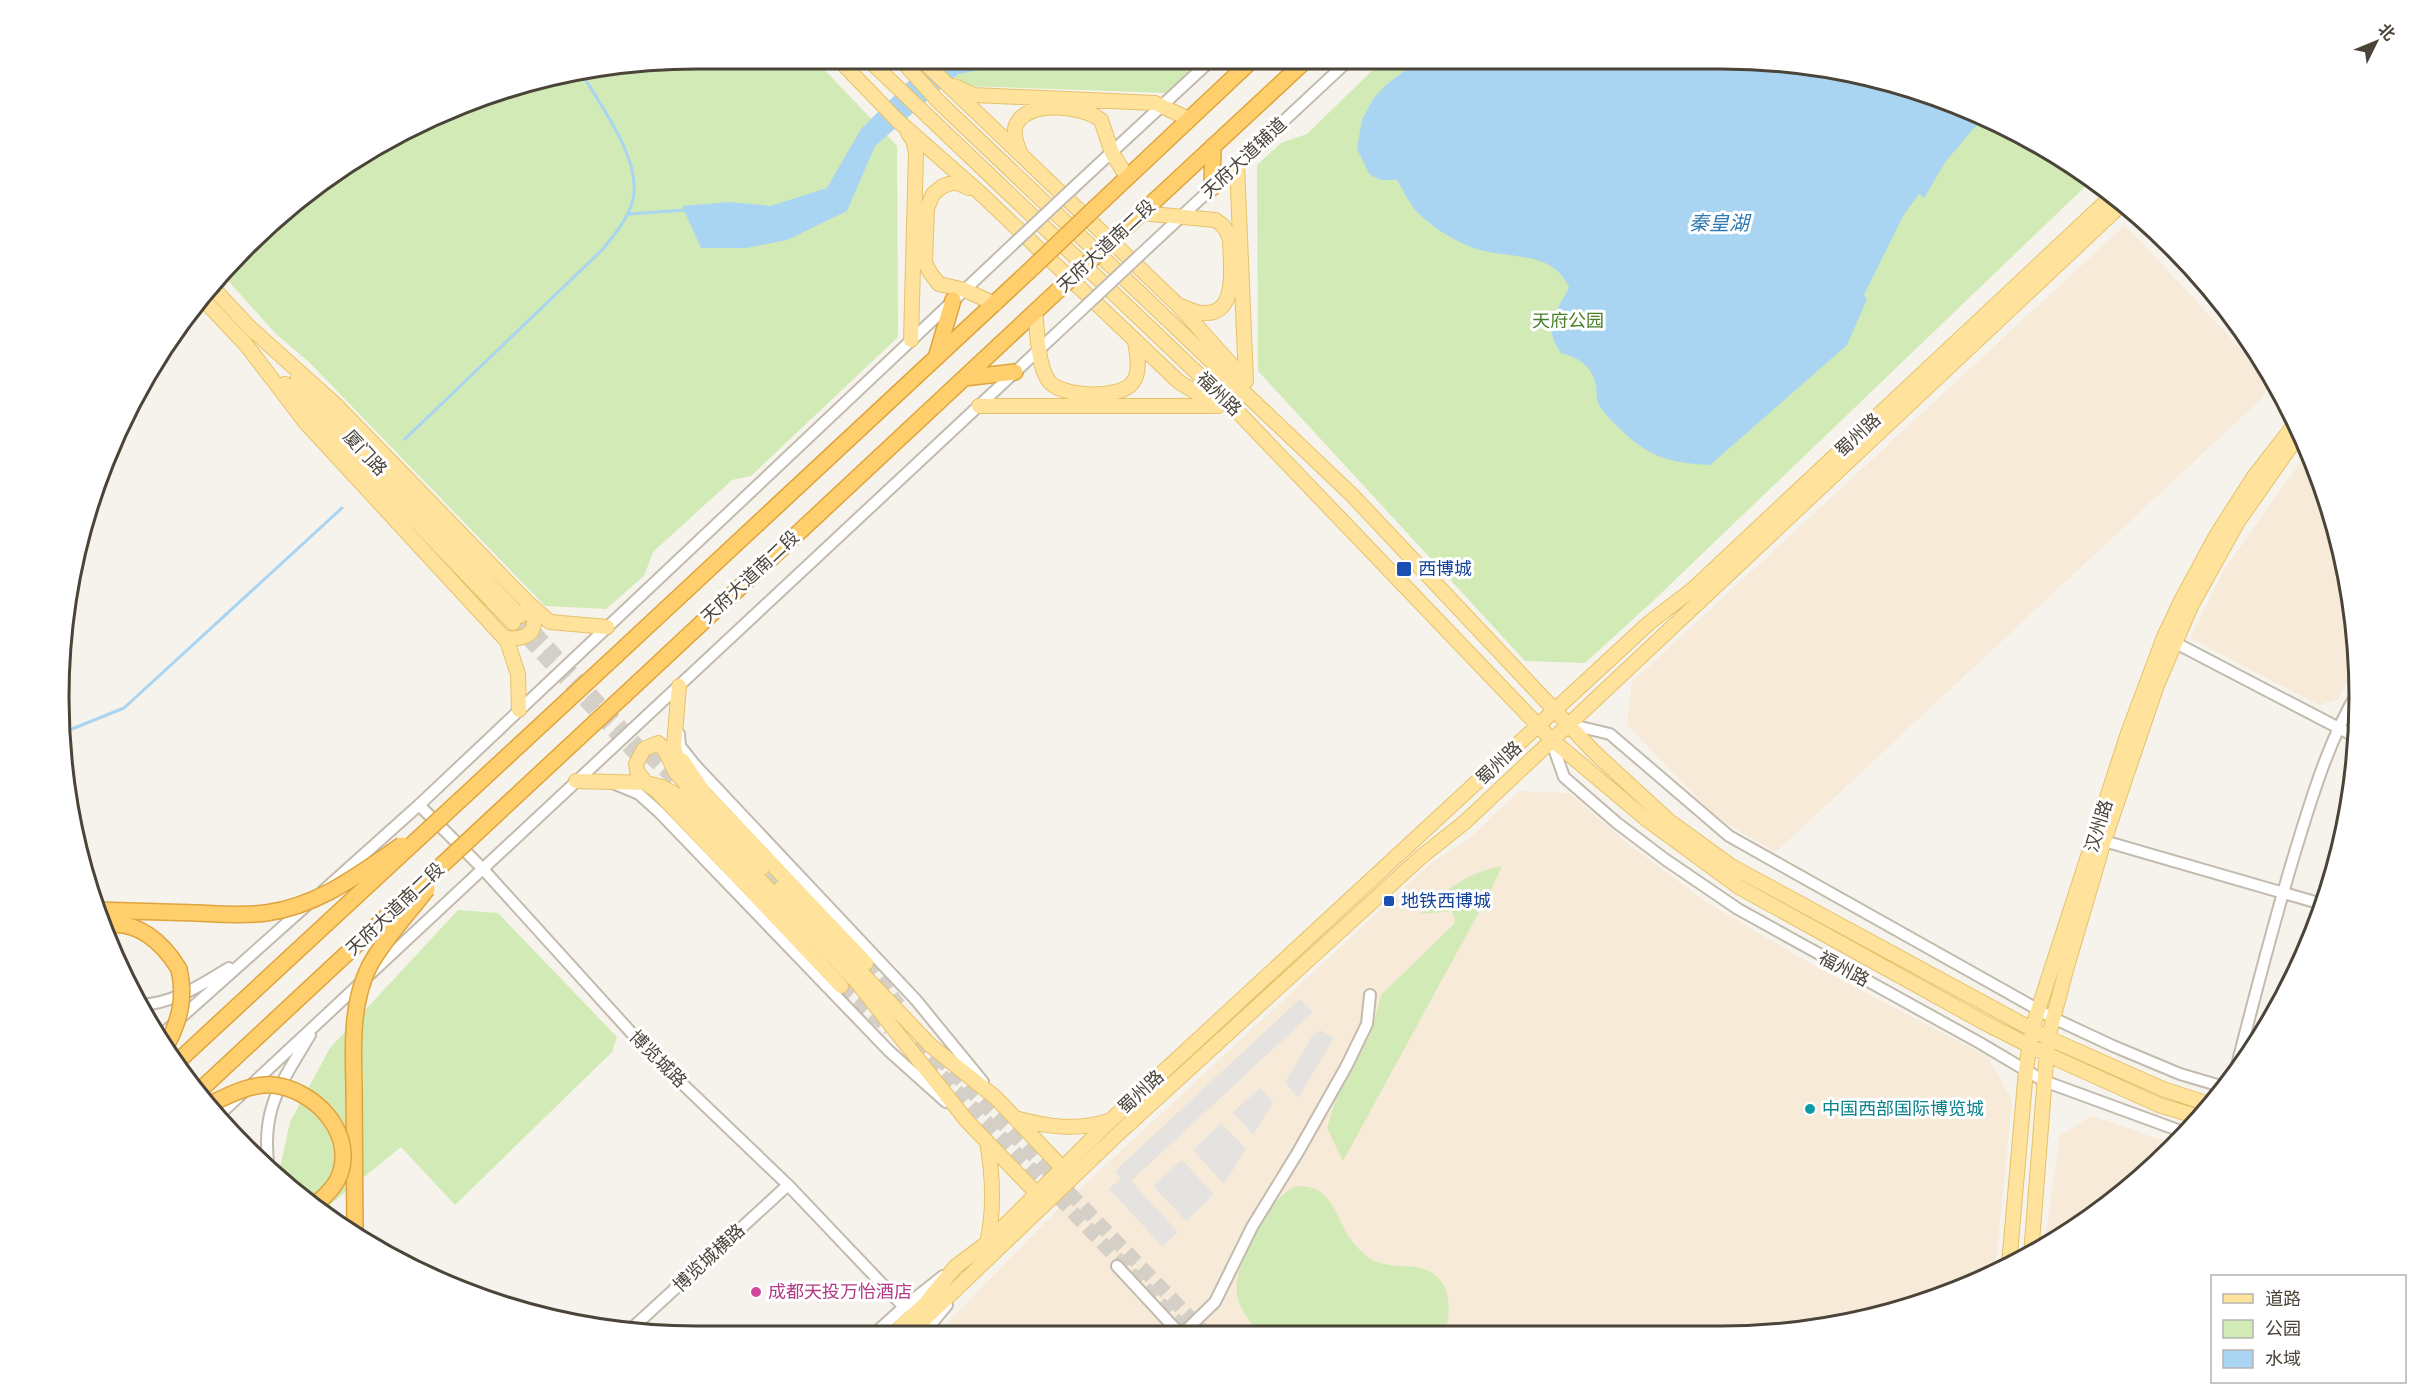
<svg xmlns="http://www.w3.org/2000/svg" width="2418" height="1395" viewBox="0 0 2418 1395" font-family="Rubik,'Noto Sans SC',sans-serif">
<rect width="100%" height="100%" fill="#f6f3ec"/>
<path fill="#f7ead8" d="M2125,225L2271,381L2260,400L1776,852L1718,819L1627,725L1632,682Z
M2309,450L2347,573L2356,665L2338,699L2319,705L2190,638L2224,570Z
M1520,791L1569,793L1626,842L1706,902L1818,968L1987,1056L2012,1100L1995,1271L1926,1303L1763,1335H936L1054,1213L1431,863L1466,841Z
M2092,1116L2176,1145L2044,1248L2060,1135Z"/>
<path fill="#d2eab5" d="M1763,60L1926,92L2075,166L2092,180L1653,601L1585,663L1525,661L1258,371L1257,165L1281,143L1307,134L1382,61Z
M1201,62L1167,93L965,86L938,63Z
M818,63L897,146L898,337L751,476L732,480L653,552L644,576L606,609L545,606L309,362L276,334L222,274L245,246L309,190L415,125L492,92L614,64Z
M1502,866L1491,890L1343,1161L1327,1128L1336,1099L1371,1033L1381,995L1454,924L1455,917L1451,911L1419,914C1447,890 1465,873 1502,866Z
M458,910L498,913L617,1037L612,1052L455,1205L401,1147L321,1212L286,1186L280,1168L290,1122L330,1048Z
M1297,1186C1327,1185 1334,1208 1345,1230C1349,1239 1358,1248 1365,1255C1379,1267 1397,1265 1414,1267C1450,1271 1454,1306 1444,1335H1260C1253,1325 1242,1312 1238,1300C1229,1269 1267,1197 1297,1186Z"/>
<path fill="#e5e3e0" d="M1300,999L1313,1012L1131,1181L1178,1232L1162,1246L1109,1189L1121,1178L1115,1171Z
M1320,1030L1334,1038L1298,1098L1285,1082L1313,1035Z
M1260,1088L1273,1102L1253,1135L1233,1112Z
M1221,1123L1246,1149L1224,1184L1193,1150Z
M1182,1160L1214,1194L1186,1221L1153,1186Z"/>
<path fill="#a9d4f2" d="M1763,60L1926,92L1981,120L1946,161L1924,198L1919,194L1903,216L1864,295L1867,299L1847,345L1710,465C1668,463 1646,456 1616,425C1610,419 1602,411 1598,403C1596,398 1597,391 1596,385C1591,365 1579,358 1561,353C1541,323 1556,316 1569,287C1552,251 1513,259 1480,250C1459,244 1435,229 1420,215C1410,206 1404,191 1397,180H1381L1370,175L1357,149L1362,120L1373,99L1386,85L1404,71L1423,61Z
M927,63H1018L958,74L875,146L847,211L787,240L746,248H701L682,206L729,202L771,206L827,188L861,129Z"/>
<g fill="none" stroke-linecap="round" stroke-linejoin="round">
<path stroke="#a9d4f2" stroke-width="3" d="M628,214L686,210
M405,439L602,250C615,234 631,216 634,194C638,154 600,105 581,72
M62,733L124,708L342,508"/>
<path stroke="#d4d0c8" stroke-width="14" stroke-dasharray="14 7" stroke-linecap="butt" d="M520,616L637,745L681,785
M513,623L641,760
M752,860L786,896
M866,963L899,1005
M841,986L889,1029
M913,1045L1190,1335
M937,1056L1207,1335"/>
<g stroke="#c2bbae" stroke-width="14">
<path id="minor" d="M1072,189L1209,62
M2154,231L2203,283
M1140,255L1348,61
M2170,640L2356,737
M1568,724L1610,734L1729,836L2053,1018L2113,1046L2180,1074L2224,1087
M679,734L680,746L695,765L916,1000L983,1082
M1551,740L1564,777L1617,823L1666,860L1738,909L1980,1043L2044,1081L2186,1133
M615,784L639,794L659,812L889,1051L946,1102
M419,805L482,868L646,1049L788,1185L904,1307
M2104,841L2322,904
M323,891L419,805L1008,249
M139,1005C173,1004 201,985 229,968
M158,1038L307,905
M2235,1073C2255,995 2275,916 2299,839C2315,787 2331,736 2359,690
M218,1116L1074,317
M269,1170C260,1110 280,1085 310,1035
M1117,1266L1181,1335L1215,1302L1252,1227L1298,1152L1346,1067L1367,1024L1370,995
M630,1330L788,1185
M873,1335L904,1307L943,1276
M922,1335L947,1305"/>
</g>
<g stroke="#e6c16a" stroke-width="16">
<path id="major" d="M842,63L897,120L980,193L1179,382L1218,406
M872,63L1237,411L1551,739L1645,818L1739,887L1985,1023L2046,1054L2159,1105L2199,1117
M904,63L938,101L1352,495L1595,753L1669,821L1731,866L2048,1038L2163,1089L2209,1104
M925,63L1179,306L1245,380
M954,86L974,95L1155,103L1189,119
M908,133L913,140L916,152L911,340
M1021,155C1018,146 1011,133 1017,123C1030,100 1083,106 1101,120L1112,153L1127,177
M1237,165L1246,381
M969,188L955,182L943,186L933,194L927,208L925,263L931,274L939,284L965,290L995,304
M1141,213L1215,220C1224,225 1227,230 1230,240C1230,263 1240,316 1202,313C1195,313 1187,308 1180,306
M212,287L252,330
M202,298L248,347
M1035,312C1038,333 1037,362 1048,380C1060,398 1121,400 1133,382C1141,371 1137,353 1135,341
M246,324L337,406L527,602L550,622L607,627
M244,342L305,422L507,641L518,674L519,710
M297,380L520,616
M285,384L513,623
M979,406H1213
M503,637C514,640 534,639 534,622C534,616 529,608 527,603
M679,686L674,746L682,779L700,802L762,868
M682,760L705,794L866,963
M682,779C670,770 670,751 658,743L644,749L636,764L637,771L646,783L662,787L681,797L856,981L967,1121L1043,1200
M576,781L646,783L657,791L841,986
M781,888L930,1045L996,1098L1069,1175
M1015,1118C1047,1127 1077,1131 1108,1121
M987,1243C995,1209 993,1176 987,1142
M2031,1255L2048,1038L2066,970L2104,841L2157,685L2191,606L2237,523L2300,433
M2009,1265L2026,1070L2032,1029L2128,733L2164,637L2182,599L2216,536L2253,478L2295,424
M892,1335L926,1303L955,1267L987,1243L1110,1121L1649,623L1693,589L2112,196
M908,1335L1120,1132L1421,857L1465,822L2122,204"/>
</g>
<g stroke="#e0a43c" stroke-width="18">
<path id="highway" d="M1212,188L1213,146
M1095,208L1250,62
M1120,233L1304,62
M936,358L953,300
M964,378L1015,372
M608,663L1027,273
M631,689L1052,296
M95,910L197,913
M103,926C137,918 163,943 179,969
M354,1086L355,1235"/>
</g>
<use href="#minor" stroke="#fff" stroke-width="10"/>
<use href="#major" stroke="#ffe39c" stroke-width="14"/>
<use href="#highway" stroke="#ffcf6e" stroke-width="15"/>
<g stroke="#c2bbae" stroke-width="14" stroke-linecap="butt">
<path id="minor-bridge" d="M1008,249L1072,189
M1074,317L1140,255"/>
</g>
<g stroke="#e0a43c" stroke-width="18" stroke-linecap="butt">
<path id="highway-bridge" d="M1027,273L1095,208
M1052,296L1120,233
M197,913C220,914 244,916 266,913C319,906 359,874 402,845
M165,1048C179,1023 186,998 179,969
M175,1064L608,663
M354,1086C353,1047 351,1003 369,967C384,939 408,914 427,889
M197,1093L631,689
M208,1105C227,1096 251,1083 273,1085C312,1089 353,1129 341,1171C337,1186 325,1197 313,1206"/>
</g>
<use href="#minor-bridge" stroke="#fff" stroke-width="10"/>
<use href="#highway-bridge" stroke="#ffcf6e" stroke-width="15"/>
</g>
<g fill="#1a4fb4" stroke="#fff" stroke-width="2">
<rect x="1396" y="561" width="16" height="16" rx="3"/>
<rect x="1383" y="895" width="12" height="12" rx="3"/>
</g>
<circle fill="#0f9aa8" stroke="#fff" stroke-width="2" cx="1810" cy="1109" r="6"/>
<circle fill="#d1479c" stroke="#fff" stroke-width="2" cx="756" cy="1292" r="6"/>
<g text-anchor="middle" stroke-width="6" stroke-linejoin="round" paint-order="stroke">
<g font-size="18" fill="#4b4439" stroke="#fff">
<text transform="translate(1244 158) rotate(-43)" y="6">天府大道辅道</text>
<text transform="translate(1106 246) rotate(-43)" y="6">天府大道南二段</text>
<text transform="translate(1219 394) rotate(44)" y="6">福州路</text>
<text transform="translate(1858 435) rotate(-43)" y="6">蜀州路</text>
<text transform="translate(365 453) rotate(47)" y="6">厦门路</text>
<text transform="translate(750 577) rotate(-43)" y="6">天府大道南二段</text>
<text transform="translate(1499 763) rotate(-43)" y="6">蜀州路</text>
<text transform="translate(2099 826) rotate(-73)" y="6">汉州路</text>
<text transform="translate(395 909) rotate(-43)" y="6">天府大道南二段</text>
<text transform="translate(1844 969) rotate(28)" y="6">福州路</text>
<text transform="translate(658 1059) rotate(45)" y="6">博览城路</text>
<text transform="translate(1141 1092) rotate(-43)" y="6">蜀州路</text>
<text transform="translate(709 1258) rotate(-43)" y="6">博览城横路</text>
</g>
<g font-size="18" fill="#4a7f2a" stroke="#fff">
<text x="1568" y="327">天府公园</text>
</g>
<g font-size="18" fill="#164399" stroke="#fff" text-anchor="start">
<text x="1418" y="575">西博城</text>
<text x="1401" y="907">地铁西博城</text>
</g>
<g font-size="18" fill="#0d838f" stroke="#fff" text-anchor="start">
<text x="1822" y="1115">中国西部国际博览城</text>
</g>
<g font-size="18" fill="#b23c85" stroke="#fff" text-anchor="start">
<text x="768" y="1298">成都天投万怡酒店</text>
</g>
<g font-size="20" font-style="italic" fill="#2e7ab2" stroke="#fff">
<text x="1719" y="230">秦皇湖</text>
</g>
</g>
<path d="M0 0H2418V1395H0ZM697 69H1721A628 628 0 0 1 2349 697V698A628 628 0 0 1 1721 1326H697A628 628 0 0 1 69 698V697A628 628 0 0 1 697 69Z" fill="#fff" fill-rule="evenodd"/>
<path fill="none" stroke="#4b4439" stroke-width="3" d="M697 69H1721A628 628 0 0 1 2349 697V698A628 628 0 0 1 1721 1326H697A628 628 0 0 1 69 698V697A628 628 0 0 1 697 69Z"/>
<rect x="2211" y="1275" width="195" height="108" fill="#ffffff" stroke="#b7b4b0" stroke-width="1.5"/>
<rect x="2223" y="1294" width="30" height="9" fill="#ffe39c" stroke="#b7b4b0" stroke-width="1.5"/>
<text x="2265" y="1305" font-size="18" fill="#4b4439">道路</text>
<rect x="2223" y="1320" width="30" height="18" fill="#d2eab5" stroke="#b7b4b0" stroke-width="1.5"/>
<text x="2265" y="1335" font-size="18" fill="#4b4439">公园</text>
<rect x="2223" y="1350" width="30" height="18" fill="#a9d4f2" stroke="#b7b4b0" stroke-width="1.5"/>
<text x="2265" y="1365" font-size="18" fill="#4b4439">水域</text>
<g transform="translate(2376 42) rotate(47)" stroke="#ffffff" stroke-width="4.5" paint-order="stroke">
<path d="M0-4.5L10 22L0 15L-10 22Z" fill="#4b4439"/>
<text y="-9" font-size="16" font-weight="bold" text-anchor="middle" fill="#4b4439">北</text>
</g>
</svg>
